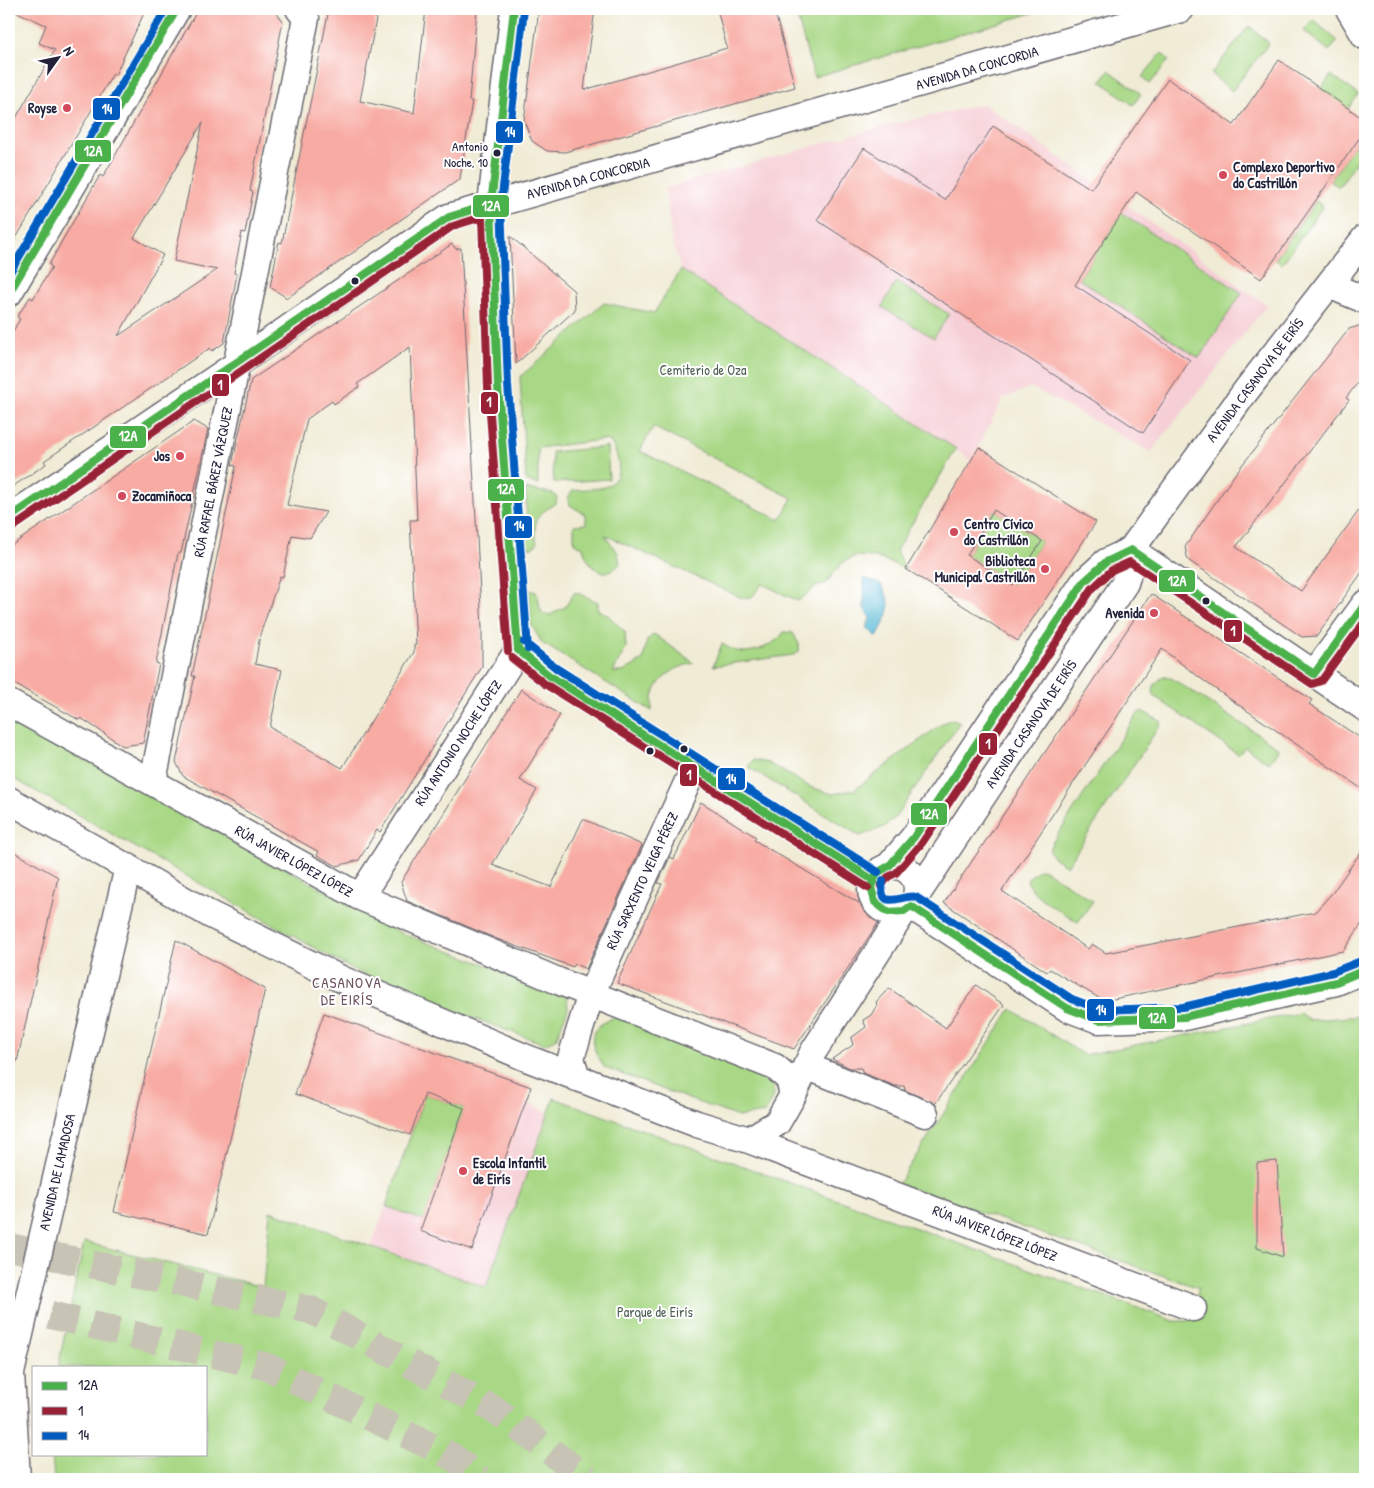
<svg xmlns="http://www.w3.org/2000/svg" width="1374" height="1488" viewBox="0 0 1374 1488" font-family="'Patrick Hand',sans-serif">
<rect width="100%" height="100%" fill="#fff"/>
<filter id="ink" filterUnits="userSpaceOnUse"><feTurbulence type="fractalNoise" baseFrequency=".02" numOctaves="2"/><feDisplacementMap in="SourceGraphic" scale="10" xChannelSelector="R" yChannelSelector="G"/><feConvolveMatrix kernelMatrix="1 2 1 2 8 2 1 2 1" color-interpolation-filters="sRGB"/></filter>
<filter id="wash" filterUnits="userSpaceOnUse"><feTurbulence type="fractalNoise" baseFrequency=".0096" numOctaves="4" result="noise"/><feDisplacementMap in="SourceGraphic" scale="20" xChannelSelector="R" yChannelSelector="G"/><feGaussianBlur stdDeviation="1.12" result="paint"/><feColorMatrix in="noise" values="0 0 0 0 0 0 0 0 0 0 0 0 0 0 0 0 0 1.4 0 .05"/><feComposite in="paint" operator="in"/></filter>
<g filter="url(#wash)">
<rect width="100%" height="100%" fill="#f0ebd4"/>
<path fill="#f6cfd6" d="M984,104L1267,305L1151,452L1031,387L1003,399L971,460L681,270L672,243L665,188L884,126Z
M531,1087L526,1102L549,1113L486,1287L371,1247L410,1135Z"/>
<path fill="#a8d885" stroke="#657d60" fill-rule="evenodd" d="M795,9H1046L814,77Z
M1313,20L1338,41L1329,51L1304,31Z
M1249,26L1269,43L1232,91L1211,74Z
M1162,53L1169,60L1150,84L1142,77Z
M1109,70L1141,94L1133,105L1101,81Z
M1331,75L1358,94L1348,109L1321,89Z
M1365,130V148L1339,187L1330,181Z
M1316,201L1323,206L1282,264L1275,260Z
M1122,213L1242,293L1199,358L1079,279Z
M681,270L956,449L896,551L906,569L876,557L855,556L842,563L826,583L816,587L798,601L762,584L752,597L742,598L605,535L618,553L620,563C605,584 587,566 583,547L574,543V525L586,524V515L570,505L568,498L572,491C581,489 591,489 600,488C626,483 620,457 610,441L602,440L538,448V484L526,481L520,377L604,303L654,313ZM653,427L792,498L780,520L640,451Z
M896,282L949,314L934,338L882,307Z
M607,447L609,479L554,483L552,452Z
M526,489L552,493L557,497L556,503C535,516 533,519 537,544L532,548L527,547Z
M994,510L1042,541L1013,585L967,555Z
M529,590L536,592C540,599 538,605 542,613L550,615L565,607L575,592L598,602V610L608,615L625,632L626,648L613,672H623L643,660L647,640L654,634L694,663C669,668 650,684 652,711L542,643L531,624Z
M784,632L793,633L799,644V652L793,655L713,666L722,644C726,646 732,650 737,651C752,655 776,645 784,632Z
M1166,676L1171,678L1279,748L1269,763L1245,747L1238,754L1154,696C1151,686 1157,680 1166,676Z
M1142,711L1162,722L1067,866L1053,857L1049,850L1052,843L1137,714Z
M9,714L401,933L567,995L568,1009L556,1039L545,1044L404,993L350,968L9,776Z
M953,719L960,722L895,818L884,827L860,836L748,767L753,760L768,763L810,787L832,794L854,790L943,723Z
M1039,869L1045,870L1093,901L1078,922C1065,913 1029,896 1027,879Z
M1011,1009L1084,1055L1300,1013L1309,1020L1365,1016V1479H54L52,1454H206V1367H58L84,1242L263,1287L270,1211L486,1287L554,1098L1174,1321H1188L1199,1288L898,1184Z
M618,1016L763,1070C777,1089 776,1092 765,1113L738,1117L605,1068C588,1043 585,1027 618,1016Z
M425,1094L464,1108L424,1221L386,1206Z"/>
<path fill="#58b9d6" stroke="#3d6e88" d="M864,578L881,584C895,609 889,613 877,637L867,628L870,618L864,608Z"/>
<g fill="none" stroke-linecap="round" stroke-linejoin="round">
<path stroke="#58b9d6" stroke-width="7" d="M1363,1389L1365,1390"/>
</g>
<g id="blocks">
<path fill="#f8aba3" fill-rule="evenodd" d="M10,9H146L115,75L113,74L9,250V130L55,50L39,43L46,25Z
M198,9H273L283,21L250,191L253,192L245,233L242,232L234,273L237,274L224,343L212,351L210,348L44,461L46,464L9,489V338L20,319L17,317L30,297L33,299L43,282L52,267L49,265L62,241L100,175L103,177ZM203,122L174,261L217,270L118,336L163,255L134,238Z
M329,9H378L360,101L414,113L426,9H477L469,101H472L460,179L287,298L270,287L279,242L282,243Z
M539,9H595L584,90L727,48L717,9H774L795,87L565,152L547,151L532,141L524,121Z
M1279,60L1365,120V130L1261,279L1136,192L1075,285L1190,360L1143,433L817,220L864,148L945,200L993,126L1091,189L1168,79L1234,125Z
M510,236L574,291L575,310L516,364Z
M452,244L456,249L461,248L482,628V667L380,832L377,830L359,860L337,866L317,855L319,852L183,776L176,762L195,676H192L236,466L232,465L251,380ZM410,347L417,520H410L416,645H414V652L342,768L270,727L282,670L255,664L260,635L280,576L283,577L292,535L310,538L326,512L287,505L307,419L332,401L334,404L359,387L357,384Z
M1365,324V373L1346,398L1349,400L1236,547L1301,591L1365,502V568L1317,636L1302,637L1188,560L1185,547L1235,474L1346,333L1349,329Z
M194,421L208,429L181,553H178L156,663L159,664L143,743L123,746L81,718L79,720L9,681V547Z
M979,447L1096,522L1018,641L906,569ZM994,510L1042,541L1013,585L967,555Z
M1151,594L1312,700L1309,704L1365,741V791L1211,686L1162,649L1002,891L1088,949L1092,944L1106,953L1315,912L1333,892L1365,846V919L1343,951L1104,1001L1050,969L1047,972L944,903Z
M521,689L560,715L520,780L537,790L492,865L551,887L583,819L642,845L586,969L575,964L573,967L497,939L407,901L401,882Z
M701,802L756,837L754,840L882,917L794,1049L617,983L662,884L658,883L670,857L674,859Z
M9,849L58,877L17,1062L9,1061Z
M176,940L265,989L208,1234L114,1212Z
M976,985L1004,1005L935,1104L905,1090L904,1086H895L863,1073L861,1068H850L832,1059L853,1045L851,1038L866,1027L863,1020L871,1015L877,1005L876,1002L889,988L946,1028Z
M324,1013L531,1087L472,1250L420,1231L464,1108L425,1094L410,1135L295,1094Z
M1277,1161L1283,1257L1257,1248V1163Z"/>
</g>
</g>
<g filter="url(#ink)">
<use href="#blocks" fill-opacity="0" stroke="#6a6871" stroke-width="1"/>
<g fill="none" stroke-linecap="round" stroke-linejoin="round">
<path stroke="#c7c3b5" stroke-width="28" stroke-dasharray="28 14" stroke-linecap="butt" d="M9,1247L311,1310L497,1411L587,1479
M9,1305L268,1367L453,1457L480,1479"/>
<g stroke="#6a6871" stroke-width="29">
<path id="minor" d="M1349,9L1365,36
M1329,285L1365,300
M9,293L177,9
M9,518L237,364L449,217L1181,9
M1131,550L1365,708
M518,650L550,676L873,880
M1314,674L1365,604
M9,703L360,897L558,981L775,1067L789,1079L793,1095
M153,781L306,18L299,9
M9,800L209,914L341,979L529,1059L697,1124L749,1140L777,1123L793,1095L813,1052L904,911
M871 889a23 23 0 1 1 46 0a23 23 0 1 1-46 0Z
M889,866L914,837L1084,582L1106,562L1131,550L1245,392L1365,238
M918,893L1125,583L1129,570L1131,550
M360,897L518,650L498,386L491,204L514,9
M911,906L1067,1008L1099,1020L1184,1017L1336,982L1365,970
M806,1066L925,1114
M577,1078L571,1058L591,994L694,768
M749,1140L1193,1308
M17,1479L11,1373L128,867"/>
</g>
<use href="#minor" stroke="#fff" stroke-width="26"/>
<g stroke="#fff" stroke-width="11">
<path id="bus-1" d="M514,9L491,204L498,386L518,650
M9,293L177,9
M9,518L449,217L491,204
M1365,604L1314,674L1131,550L1106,562L1084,582L914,837L889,866L877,873L871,887L875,902L888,912L904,911L911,906L1067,1008L1099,1020L1184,1017L1336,982L1365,970
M518,650L550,676L873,880"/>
</g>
<g stroke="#fff" stroke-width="11">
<path id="bus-2" d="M15,526L453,226L482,217L488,387L508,651
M512,658L545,684L868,888
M881,886L888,877L896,873L922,843L1092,589L1112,570L1130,562L1312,684L1321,681L1365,621"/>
</g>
<g stroke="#fff" stroke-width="11">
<path id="bus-3" d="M524,10L501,204L508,385L528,649
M9,274L166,9
M524,642L556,668L878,872
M883,881C878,914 902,893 916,897L1072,999L1101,1010L1183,1007L1333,972L1361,961"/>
</g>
<use href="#bus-1" stroke="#4bb14b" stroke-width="8"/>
<use href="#bus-2" stroke="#982135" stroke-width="8"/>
<use href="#bus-3" stroke="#025bbf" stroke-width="8"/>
</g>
</g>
<g fill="#d1495b" stroke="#fff" stroke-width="2">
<circle cx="67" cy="108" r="5"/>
<circle cx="1223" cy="175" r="5"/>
<circle cx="180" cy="456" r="5"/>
<circle cx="122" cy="496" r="5"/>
<circle cx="954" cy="532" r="5"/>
<circle cx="1045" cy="569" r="5"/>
<circle cx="1154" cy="613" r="5"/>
<circle cx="463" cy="1171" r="5"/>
</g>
<g fill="#22223b" stroke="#fff" stroke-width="2">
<circle cx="497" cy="153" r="4.5"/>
<circle cx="355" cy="281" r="4.5"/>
<circle cx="1206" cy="601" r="4.5"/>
<circle cx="684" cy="749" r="4.5"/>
<circle cx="650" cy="751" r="4.5"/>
</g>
<g text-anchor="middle" stroke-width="4" stroke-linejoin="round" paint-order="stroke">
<g font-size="13" fill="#22223b" stroke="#fff" text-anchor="end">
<text x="488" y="151">Antonio<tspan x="488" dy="16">Noche, 10</tspan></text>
</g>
<g font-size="14" fill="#22223b" stroke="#fff">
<text transform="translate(977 68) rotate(-16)" y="5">AVENIDA DA CONCORDIA</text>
<text transform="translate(588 178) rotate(-15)" y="5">AVENIDA DA CONCORDIA</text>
<text transform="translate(1255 380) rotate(-53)" y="5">AVENIDA CASANOVA DE EIRÍS</text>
<text transform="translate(213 482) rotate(-79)" y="5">RÚA RAFAEL BÁREZ VÁZQUEZ</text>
<text transform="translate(1031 724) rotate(-56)" y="5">AVENIDA CASANOVA DE EIRÍS</text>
<text transform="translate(458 743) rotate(-57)" y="5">RÚA ANTONIO NOCHE LÓPEZ</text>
<text transform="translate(294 861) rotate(29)" y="5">RÚA JAVIER LÓPEZ LÓPEZ</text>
<text transform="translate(642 881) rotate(-65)" y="5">RÚA SARXENTO VEIGA PÉREZ</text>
<text transform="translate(57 1172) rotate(-77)" y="5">AVENIDA DE LAMADOSA</text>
<text transform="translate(995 1233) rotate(21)" y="5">RÚA JAVIER LÓPEZ LÓPEZ</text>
</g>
<g font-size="14" font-weight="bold" fill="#22223b" stroke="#fff" text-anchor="end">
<text x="57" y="113">Royse</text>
<text x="1233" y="172" text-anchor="start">Complexo Deportivo<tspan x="1233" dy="16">do Castrillón</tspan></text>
<text x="170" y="461">Jos</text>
<text x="132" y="501" text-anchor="start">Zocamiñoca</text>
<text x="964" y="529" text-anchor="start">Centro Cívico<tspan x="964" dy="16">do Castrillón</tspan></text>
<text x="1035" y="566">Biblioteca<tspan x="1035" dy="16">Municipal Castrillón</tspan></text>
<text x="1144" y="618">Avenida</text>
<text x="473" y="1168" text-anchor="start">Escola Infantil<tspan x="473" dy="16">de Eirís</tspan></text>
</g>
<g font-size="14" fill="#516255" stroke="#fff">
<text x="703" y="375">Cemiterio de Oza</text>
<text x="655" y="1317">Parque de Eirís</text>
</g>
<g font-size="15" letter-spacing="1" fill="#6d525f" stroke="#fff">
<text x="347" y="988">CASANOVA<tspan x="347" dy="17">DE EIRÍS</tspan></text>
</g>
</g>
<g stroke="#fff" stroke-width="2">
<rect x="92" y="97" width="29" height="24" rx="5" fill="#025bbf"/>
<rect x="495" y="120" width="29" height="24" rx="5" fill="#025bbf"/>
<rect x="74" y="139" width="38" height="24" rx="5" fill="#4bb14b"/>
<rect x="472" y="194" width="38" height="24" rx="5" fill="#4bb14b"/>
<rect x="211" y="373" width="19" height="24" rx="5" fill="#982135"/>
<rect x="480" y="391" width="19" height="24" rx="5" fill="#982135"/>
<rect x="109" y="425" width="38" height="24" rx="5" fill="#4bb14b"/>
<rect x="487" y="478" width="38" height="24" rx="5" fill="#4bb14b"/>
<rect x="504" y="515" width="29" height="24" rx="5" fill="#025bbf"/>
<rect x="1158" y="569" width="38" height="24" rx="5" fill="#4bb14b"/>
<rect x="1223" y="619" width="20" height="24" rx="5" fill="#982135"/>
<rect x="978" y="732" width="20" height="24" rx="5" fill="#982135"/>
<rect x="679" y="763" width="19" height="24" rx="5" fill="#982135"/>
<rect x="717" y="767" width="29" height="24" rx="5" fill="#025bbf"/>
<rect x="910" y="802" width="38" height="24" rx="5" fill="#4bb14b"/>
<rect x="1086" y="998" width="29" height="24" rx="5" fill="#025bbf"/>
<rect x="1138" y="1006" width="38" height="24" rx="5" fill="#4bb14b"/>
</g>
<g font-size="14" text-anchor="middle" font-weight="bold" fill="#fff">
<text x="107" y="114">14</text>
<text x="510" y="137">14</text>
<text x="93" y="156">12A</text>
<text x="491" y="211">12A</text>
<text x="220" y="390">1</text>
<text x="489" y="407">1</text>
<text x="128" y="441">12A</text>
<text x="506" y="494">12A</text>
<text x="519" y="531">14</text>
<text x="1177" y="586">12A</text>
<text x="1233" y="636">1</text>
<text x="988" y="749">1</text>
<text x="689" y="780">1</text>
<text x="731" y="784">14</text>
<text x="929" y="819">12A</text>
<text x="1101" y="1015">14</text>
<text x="1157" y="1023">12A</text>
</g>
<rect width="1374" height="1488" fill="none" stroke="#fff" stroke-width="30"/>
<rect x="32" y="1366" width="175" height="90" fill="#ffffff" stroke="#a7a7b1"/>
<rect x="42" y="1382" width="25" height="8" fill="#4bb14b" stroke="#a7a7b1"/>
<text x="78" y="1390" font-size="15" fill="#22223b">12A</text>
<rect x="42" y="1407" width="25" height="8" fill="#982135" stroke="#a7a7b1"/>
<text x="78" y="1416" font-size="15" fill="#22223b">1</text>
<rect x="42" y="1432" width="25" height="8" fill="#025bbf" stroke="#a7a7b1"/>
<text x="78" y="1440" font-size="15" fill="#22223b">14</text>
<g transform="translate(58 58) rotate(57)" stroke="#ffffff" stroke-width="4" paint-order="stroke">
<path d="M0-4L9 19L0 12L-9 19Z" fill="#22223b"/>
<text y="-8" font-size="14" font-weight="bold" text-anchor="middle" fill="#22223b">N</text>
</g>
</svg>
